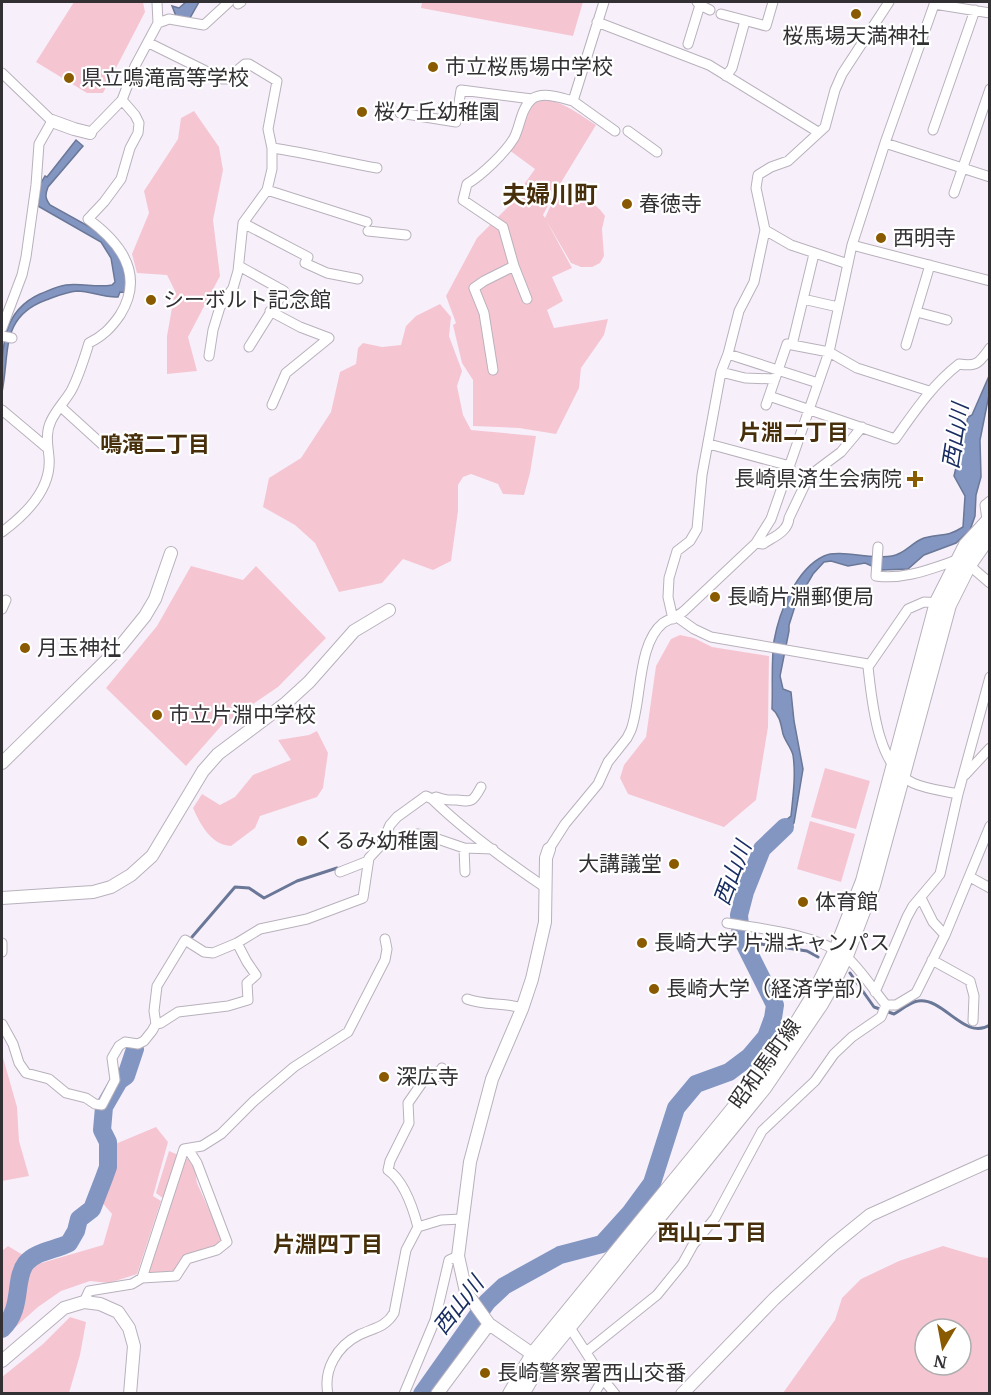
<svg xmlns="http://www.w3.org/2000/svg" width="991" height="1395" viewBox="0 0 991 1395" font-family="Merriweather,'Noto Sans JP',serif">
<rect width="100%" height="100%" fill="#f7f0fb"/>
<path fill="#f5c6d2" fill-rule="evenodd" d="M74,2H143L145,12L103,93H87L36,62Z
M422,2H583L573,36L421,8Z
M543,100C562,100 580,115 596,125L554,194L543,215L545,218C548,212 551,202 558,198C574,188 597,203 605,216L602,229L604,256L600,263L592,267H581L571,263L546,220L572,268L552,277L563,301L547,310L554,328L608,319L604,335L581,368L579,388L556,434L519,428L473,426V380L462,363L453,325L456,323L446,296L477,238L508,207L535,169L509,150L533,104Z
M194,111L219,147L223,170L213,220L220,276L188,337L197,371L167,374V336L175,291L167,275L137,273L132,254L149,213L144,191L178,139L181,118Z
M440,304L451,317L449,336L462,371L457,386L463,415L471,430L536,436L530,473L524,495L503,494L498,484L471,474L463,477L458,485V511L451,561L433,570L403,559L382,583L339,592L315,543L295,525L263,507L269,478L301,458L331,412L340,372L356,364L358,348L363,343L382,347L401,345L406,326L416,316Z
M191,566L243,580L256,566L326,638L278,687L222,725L186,766L106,688L157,626Z
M680,635L694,638L712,647L769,656L768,727L756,800L724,827L628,794L620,778L624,765L646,737L656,666L671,639Z
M317,731L328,753L323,788L317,797L260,816L255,828L231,846C211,845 200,824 193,808L202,794L220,805L235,797L253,775L291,760L278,740L309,735Z
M825,768L870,781L856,829L811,817Z
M810,821L855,834L841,882L797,869Z
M2,1054L17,1107L19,1141L29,1176L2,1181Z
M156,1127L168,1142L153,1196L161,1201L137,1274L109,1283L90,1281L61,1291L38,1307L2,1339V1251L8,1246L38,1264L103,1245L112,1214L99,1199L114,1161L113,1145Z
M169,1151L188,1159L195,1170L197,1183L222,1239L217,1246L185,1256L176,1273H148L171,1204L156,1193Z
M943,1246L980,1257L989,1258V1393H783L835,1320L842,1298L861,1279L899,1261ZM925,1329H961V1365H925Z
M70,1317L86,1322L80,1355L69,1393H2V1377L43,1344Z"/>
<path fill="#8296c1" stroke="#6a7797" stroke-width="1.5" d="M186,2H199L190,18L176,16L172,6L179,8Z
M76,140L83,146L48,187C45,195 45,198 50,205L108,237L125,267L128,293L120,292L118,297C104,298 91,291 77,291C66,292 57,296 46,300C0,317 10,352 2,392C2,350 0,312 40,294C48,291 57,286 66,285C82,283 97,288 112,285L115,282L111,258L101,242L38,206L41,183L45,176L47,177Z
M989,376V395L980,440L981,477L976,495L975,516L970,530L956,543L924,555L908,569L881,570L865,563L848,566L831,561L824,562L813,574L796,603L789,625V631L780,676L783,689L791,692L794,721L803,769L794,823L771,847L763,842L771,832L791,816C793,796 796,775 793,755C791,747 785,741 783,734C781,725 780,715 772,709C773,687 771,663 774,641C779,612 796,569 824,556C839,549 873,560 892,556C905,554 912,542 924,538C940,533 946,538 963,527L965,496L954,476L968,417L972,415Z"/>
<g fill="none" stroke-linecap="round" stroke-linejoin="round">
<path stroke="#6a7797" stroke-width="3" d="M192,937L235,887L249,888L264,898L297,881L337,868
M748,950L761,944L807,951L818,957
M850,973L874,1007L894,1014C901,1010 910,1002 918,1001C944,997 964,1041 990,1025"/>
<path stroke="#8296c1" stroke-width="18" d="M2,1329C24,1308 13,1280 26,1263C36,1251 56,1250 69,1243L76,1231L79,1219L92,1209L104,1178L108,1167V1142L102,1130L104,1107L119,1081L126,1076L135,1049
M422,1394L487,1302L504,1286L560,1255L602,1244L630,1213L652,1183L676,1108L696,1084L729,1072L749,1057L766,1037L773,1018L775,1005L741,937L739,915L745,892L762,849L785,827"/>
<g stroke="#b8b1bc" stroke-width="11">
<path id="minor" d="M604,2L573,101L615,131
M697,2L700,5L710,10
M238,4L241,2
M934,4L990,13
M721,14L766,26L773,2
M597,22L709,65L818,132
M158,23L169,19L204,25L229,2
M149,43L222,79H227L245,64H249L277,81L268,129L272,148V169L267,190L243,223L238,271L233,288L220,307L213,330L209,356
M688,44L700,5
M2,73L52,121L39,144L36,185L26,257L22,275L2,328
M726,76L732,68L745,21
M400,113L456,122L461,90L532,99
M933,130L975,10
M628,131L657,152
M90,133L122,100L135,66L158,23L157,2
M885,143L990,177
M272,148C308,153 342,162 377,168
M267,190L367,222
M954,193L990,89
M243,223L308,257L305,263L327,273L358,279
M765,230L791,245L848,264
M368,231L406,235
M852,245L990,281
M239,266L284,291L249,347
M514,266L527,299
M803,299L838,307
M270,311L300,327L329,338L286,373L272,405
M917,312L947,320
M2,336L12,338
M792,345L814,254
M906,345L930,265
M728,354L818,383
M493,370L484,313L474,288L484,281L514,266L503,227L463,200L467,184C482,175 505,153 514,138C520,127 521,108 532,99C543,91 561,98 573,101
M721,372L745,378L775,379
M769,396L895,439C915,411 932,385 959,364C977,367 979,363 990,348
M766,405L787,344L829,352L857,368L929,391
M61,407L105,447
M2,410L46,447
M709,444L790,466
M987,520L985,505L990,501
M2,532C25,515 52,489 49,457C48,446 45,433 51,421C56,410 65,401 71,391C79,376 84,359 89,343C103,336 111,328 120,315C145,275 121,243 88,219L104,202L121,179L130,148L138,133L139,123L135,115L122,100
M756,543L763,544C773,537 788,532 789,518L809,476L841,452L862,427
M878,547L876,576C905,580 930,569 957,560L969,565L990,583
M942,603L924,602L908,609L868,667C872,701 877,767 913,783C926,789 944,791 958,794
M2,609L6,600
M677,617L694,629L711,637L868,664
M673,619L668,597L669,578L677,551L690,541L697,529L702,475L721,372L728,354L739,311L754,282L765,230L756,188L758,175L771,167L788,161L825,127L835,90L842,74L889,2
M965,775L990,748
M432,799C466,832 506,861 546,888
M381,845L417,834L426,835L464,848L493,849
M464,848L465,872
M549,849L565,824L598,784L608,762L627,738L631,730C642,700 637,644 663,623C669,619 677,617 684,611L756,543L771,519L829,352L852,245L886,140L935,2
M340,872L368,861
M970,877L990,888
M921,898L933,922L945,935
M727,923C763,929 814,934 844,955C857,964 875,992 886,1005
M2,943V952
M932,960L970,981L974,996L973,1021
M875,992L907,917L913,906L940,874L958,794L990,677
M467,999C485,1006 504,1002 522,1008
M886,1005H896L916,993L945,935L990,826
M2,1024L13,1044L19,1063L26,1073L49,1079L66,1093L86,1098L95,1104L102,1105L115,1080L112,1058L119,1046L125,1042L138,1044L144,1041L152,1031L156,1024L154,1011L157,986L185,940L204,952L213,953L237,943L260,929L307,919L363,898L369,858L381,845L390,825L397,817L426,796L432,799L436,797C444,800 448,800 457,800C472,802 473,802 481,787
M156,1024L161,1023L178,1012L228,1006L248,1000L247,983L256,975L247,962L237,943
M418,1227L441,1220L462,1219
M142,1278L184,1149L202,1146L221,1134L254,1101L294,1067L348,1032L385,960L387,949L385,939
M84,1302L89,1291L132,1284L142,1278L176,1276L187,1259L217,1250L227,1242L197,1163L188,1149
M567,1323L603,1379L594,1394
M586,1352L657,1295L683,1263L693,1245L715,1218L762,1131L815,1081L834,1054L852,1037L881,1017L886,1005
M603,1379L615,1394
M328,1394C323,1370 337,1346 359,1335C373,1328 385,1328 394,1313L406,1250L418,1227C413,1208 404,1181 388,1170L390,1161L409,1123L408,1103L424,1080L436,1077L442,1068
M404,1394L435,1320L449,1260L458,1256"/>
</g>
<g stroke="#b8b1bc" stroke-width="14">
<path id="tertiary" d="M52,121L74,129L90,133
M2,763L119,648L145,616L155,599L171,553
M2,898L93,892L111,887L131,875L152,856L203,771L218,754L286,703L309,682L354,631L389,610
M541,1360L489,1324L466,1292L458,1256L470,1162L492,1079L522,1009L532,979L545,922L546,858L549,849
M2,1361L64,1308L84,1302L100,1304L118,1312L129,1328L134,1346L130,1394
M437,1394L489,1324
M682,1394L774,1299L833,1245L870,1215L990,1161"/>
</g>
<g stroke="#b8b1bc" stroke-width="16">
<path id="secondary" d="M510,1394L533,1354L756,1081L787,1039L811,1000L836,950L863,881L937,602L966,545L990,519
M522,1394L542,1360L764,1088L821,1004L834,981L846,956L873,885L949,605L969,565L990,535"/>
</g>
<use href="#minor" stroke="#fff" stroke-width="9"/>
<use href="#tertiary" stroke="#fff" stroke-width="12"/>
<use href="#secondary" stroke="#fff" stroke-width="14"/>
</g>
<g fill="#895a00" stroke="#fff" stroke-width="2">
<circle cx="856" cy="14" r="6"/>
<circle cx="433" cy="67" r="6"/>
<circle cx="69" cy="78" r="6"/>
<circle cx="362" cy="112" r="6"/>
<circle cx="627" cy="204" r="6"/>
<circle cx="881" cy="238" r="6"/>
<circle cx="151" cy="300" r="6"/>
<path d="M912 470h6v6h6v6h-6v6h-6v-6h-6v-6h6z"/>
<circle cx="715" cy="597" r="6"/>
<circle cx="25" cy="648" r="6"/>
<circle cx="157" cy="715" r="6"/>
<circle cx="302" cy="841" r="6"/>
<circle cx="674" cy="864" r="6"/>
<circle cx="803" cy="902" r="6"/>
<circle cx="642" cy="943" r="6"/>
<circle cx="654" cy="989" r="6"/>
<circle cx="384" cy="1077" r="6"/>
<circle cx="485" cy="1373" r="6"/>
</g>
<g text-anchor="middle" stroke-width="4.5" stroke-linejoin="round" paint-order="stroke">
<g font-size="21" fill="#333034" stroke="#fff" text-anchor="start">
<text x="856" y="43" text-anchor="middle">桜馬場天満神社</text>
<text x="445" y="74">市立桜馬場中学校</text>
<text x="81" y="85">県立鳴滝高等学校</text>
<text x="374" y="119">桜ケ丘幼稚園</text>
<text x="639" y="211">春徳寺</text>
<text x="893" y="245">西明寺</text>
<text x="163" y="307">シーボルト記念館</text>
<text x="902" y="486" text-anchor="end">長崎県済生会病院</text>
<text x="727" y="604">長崎片淵郵便局</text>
<text x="37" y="655">月玉神社</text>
<text x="169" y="722">市立片淵中学校</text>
<text x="314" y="848">くるみ幼稚園</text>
<text x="662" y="871" text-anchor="end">大講議堂</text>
<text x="815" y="909">体育館</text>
<text x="654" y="950">長崎大学 片淵キャンパス</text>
<text x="666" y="996">長崎大学（経済学部）</text>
<text x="396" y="1084">深広寺</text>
<text x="497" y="1380">長崎警察署西山交番</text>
</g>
<g font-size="21" fill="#333034" stroke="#fff">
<text transform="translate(765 1064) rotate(-54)" y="7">昭和馬町線</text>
</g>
<g font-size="22" font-weight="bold" fill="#472f0b" stroke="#fff">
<text x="794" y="440">片淵二丁目</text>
<text x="155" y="452">鳴滝二丁目</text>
<text x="712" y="1240">西山二丁目</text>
<text x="328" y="1252">片淵四丁目</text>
</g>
<g font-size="22" font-style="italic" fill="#192d62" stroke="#fff">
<text transform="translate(955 436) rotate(-81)" y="8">西山川</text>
<text transform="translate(732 873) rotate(-69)" y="8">西山川</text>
<text transform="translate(458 1305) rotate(-52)" y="8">西山川</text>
</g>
<g font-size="24" font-weight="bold" fill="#472f0b" stroke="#fff">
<text x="550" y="203">夫婦川町</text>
</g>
</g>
<rect width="991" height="1395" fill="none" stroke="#333034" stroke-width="6"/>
<g transform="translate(943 1347) rotate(190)"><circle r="28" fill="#ffffff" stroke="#adacae" stroke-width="1.5"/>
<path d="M0-4.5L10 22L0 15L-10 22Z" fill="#895a00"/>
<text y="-9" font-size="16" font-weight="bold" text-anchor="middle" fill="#333034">N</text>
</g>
</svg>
